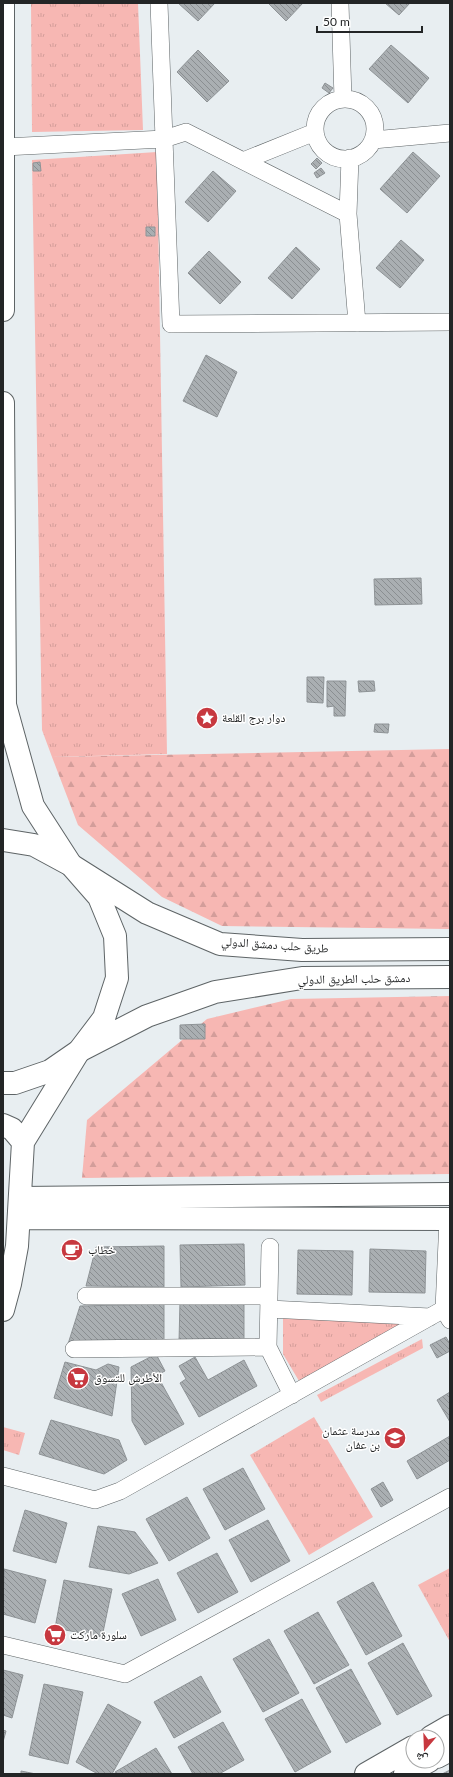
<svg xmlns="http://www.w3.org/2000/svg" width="453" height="1777" viewBox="0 0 453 1777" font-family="Lato,'Noto Naskh Arabic',sans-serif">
<defs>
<pattern id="grass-tufts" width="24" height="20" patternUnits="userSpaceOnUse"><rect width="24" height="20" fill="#f7b7b3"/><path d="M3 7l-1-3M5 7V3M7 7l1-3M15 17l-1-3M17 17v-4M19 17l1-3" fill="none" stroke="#d39d9a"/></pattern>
<pattern id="forest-firs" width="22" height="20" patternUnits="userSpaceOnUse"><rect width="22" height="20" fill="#f7b7b3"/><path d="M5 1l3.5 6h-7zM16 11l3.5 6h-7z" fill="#d39d9a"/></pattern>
<pattern id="building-back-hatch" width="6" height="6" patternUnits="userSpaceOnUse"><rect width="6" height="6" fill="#aaafb2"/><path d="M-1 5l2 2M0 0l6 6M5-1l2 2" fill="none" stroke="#8a8e91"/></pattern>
</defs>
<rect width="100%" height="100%" fill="#e8eef1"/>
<path fill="url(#grass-tufts)" d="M31,3H138L143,130L32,132Z
M157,152L167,754L52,757L42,730L32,160Z
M283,1317L412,1318L299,1381L283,1354Z
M422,1339L423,1348L321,1402L317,1395Z
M314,1417L373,1517L309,1555L250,1455Z
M3,1427L25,1433L19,1455L3,1450Z
M450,1568V1642L418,1585Z"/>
<path fill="url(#forest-firs)" d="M450,749V929L222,926L162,897L78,825L52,757Z
M450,996V1174L82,1178L87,1120L207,1019L291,999Z"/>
<path fill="url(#building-back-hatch)" stroke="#8e9396" d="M178,3H215L198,21Z
M268,3H303L286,21Z
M385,3H410L399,15Z
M391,45L429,78L408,103L369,69Z
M198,50L229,81L207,102L177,72Z
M325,83L333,88L329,93L322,88Z
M413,152L440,176L407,213L380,189Z
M317,158L322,163L316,169L311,164Z
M40,162L41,171H33V163Z
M321,168L325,173L317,178L314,173Z
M213,171L236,191L208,222L185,202Z
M146,227H155V236H146Z
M401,240L424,260L400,288L376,268Z
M296,247L320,269L292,299L268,278Z
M209,251L241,282L220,304L188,273Z
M206,355L237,372L217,417L183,401Z
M421,578L422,604L375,605L374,579Z
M307,677H324L323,703L307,702Z
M327,681H346L345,716H334V706L327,707Z
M358,681H374L375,691L359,692Z
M375,724H389L388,733L374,732Z
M205,1024V1039H180V1025Z
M244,1244L245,1285L181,1287L180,1245Z
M164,1246V1287L86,1286L96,1247Z
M370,1249L426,1251L425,1293L369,1292Z
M298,1250L353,1251L352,1295L297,1294Z
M180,1301L244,1302V1342H179Z
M164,1304V1345L68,1344L80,1306Z
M446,1337L450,1344V1351L437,1358L430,1345Z
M156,1354L165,1371L157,1375L184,1424L145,1445L132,1421L131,1367Z
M195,1357L208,1380L244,1360L257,1386L199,1417L180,1383L186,1379L179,1366Z
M65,1362L96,1370L108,1364L119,1367L112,1416L54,1398Z
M450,1392V1422L437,1400Z
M51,1420L119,1440L127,1460L104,1474L39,1454Z
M450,1436V1460L417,1479L407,1461Z
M243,1468L265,1509L225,1530L203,1489Z
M383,1482L393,1500L381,1507L371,1489Z
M187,1497L210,1538L169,1561L146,1519Z
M25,1510L67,1523L56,1563L13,1551Z
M268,1520L290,1561L251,1582L229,1540Z
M98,1526L135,1532L158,1563L129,1574L89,1567Z
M217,1553L238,1592L198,1613L177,1573Z
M4,1569L46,1580L35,1623L3,1614Z
M158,1579L176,1620L141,1636L122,1594Z
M64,1580L112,1589L102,1637L55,1628Z
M373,1582L402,1636L366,1655L337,1602Z
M318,1612L349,1665L314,1684L284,1631Z
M269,1639L299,1693L263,1712L233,1659Z
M403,1643L432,1696L397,1715L368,1663Z
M351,1669L381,1724L346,1743L316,1688Z
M3,1670L23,1675L12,1718L3,1715Z
M201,1676L221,1712L174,1738L154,1702Z
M44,1684L83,1692L68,1764L29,1755Z
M302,1699L331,1752L295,1772L265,1719Z
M108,1704L141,1722L112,1774H98L76,1762Z
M223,1722L244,1760L219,1774H193L178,1747Z
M3,1730L6,1731L3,1742Z
M156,1748L172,1774H116L115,1772Z
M450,1770V1774H442Z
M21,1771L36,1774H21Z"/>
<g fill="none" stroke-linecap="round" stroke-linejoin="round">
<g stroke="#5e6466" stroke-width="18">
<path id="street" d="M159,3L164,139L186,132L348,214
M340,3L343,99
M315 129a30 30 0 1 1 60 0a30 30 0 1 1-60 0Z
M373,140L450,133
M4,147L164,139L171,324L450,322
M350,158L348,214L357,323
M243,161L315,132
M448,1219L444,1309L450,1320
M270,1247L268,1347L292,1395
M86,1296H269
M269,1309L430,1317
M74,1349L268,1347
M3,1476L95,1500L120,1491L444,1309
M3,1645L125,1674L450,1497"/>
</g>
<g stroke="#5e6466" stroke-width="24">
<path id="secondary" d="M3,310V3
M3,403L5,705L33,806L71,865
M3,1125L12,1129L23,1142
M20,1198L450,1194
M19,1218L450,1219
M3,1310L10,1284L17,1246L23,1142L79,1051
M431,1737L450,1726
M437,1757L450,1750
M366,1774L413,1747
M405,1774L429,1761"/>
</g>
<g stroke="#5e6466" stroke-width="24">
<path id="highway" d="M3,840L34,845L71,865L99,897L115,936L117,978L104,1018L79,1051L50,1071L15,1083H3
M71,865L147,913L220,944L302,950L450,949
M79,1051L147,1016L215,992L302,978L450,977"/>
</g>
<use href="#street" stroke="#fff" stroke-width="17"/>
<use href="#secondary" stroke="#fff" stroke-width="22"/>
<use href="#highway" stroke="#fff" stroke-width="22"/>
</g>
<defs>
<g id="sight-disc" transform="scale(1.15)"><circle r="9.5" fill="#c7383f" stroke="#fff"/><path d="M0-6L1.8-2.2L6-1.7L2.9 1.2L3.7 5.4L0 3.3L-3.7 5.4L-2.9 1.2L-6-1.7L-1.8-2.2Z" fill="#fff"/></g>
<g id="cafe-disc" transform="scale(1.15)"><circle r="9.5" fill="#c7383f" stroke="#fff"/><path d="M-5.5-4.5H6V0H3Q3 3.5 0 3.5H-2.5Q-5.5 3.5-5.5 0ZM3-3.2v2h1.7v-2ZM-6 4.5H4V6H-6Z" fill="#fff"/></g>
<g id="supermarket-disc" transform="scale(1.15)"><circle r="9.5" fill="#c7383f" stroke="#fff"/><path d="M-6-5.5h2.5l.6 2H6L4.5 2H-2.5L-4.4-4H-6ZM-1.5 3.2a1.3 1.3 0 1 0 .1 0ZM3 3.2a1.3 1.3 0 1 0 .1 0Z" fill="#fff"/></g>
<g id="school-disc" transform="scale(1.15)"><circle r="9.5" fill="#c7383f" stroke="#fff"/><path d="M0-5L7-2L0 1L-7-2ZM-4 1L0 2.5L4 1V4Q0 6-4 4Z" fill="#fff"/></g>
</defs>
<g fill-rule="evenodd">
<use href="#sight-disc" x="207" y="718"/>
<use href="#cafe-disc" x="72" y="1250"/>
<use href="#supermarket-disc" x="78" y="1378"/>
<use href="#school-disc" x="395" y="1438"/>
<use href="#supermarket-disc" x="55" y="1635"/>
</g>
<g text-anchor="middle" stroke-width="3" stroke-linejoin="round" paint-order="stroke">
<g font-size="12" fill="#232526" stroke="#fff" text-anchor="start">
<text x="222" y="722">دوار برج القلعة</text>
<text x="88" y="1254">خطاب</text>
<text x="94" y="1382">الأطرش للتسوق</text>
<text x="380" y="1435" text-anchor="end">مدرسة عثمان<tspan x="380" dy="14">بن عفان</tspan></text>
<text x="70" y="1639">سلورة ماركت</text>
</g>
<g font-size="12" fill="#232526" stroke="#fff">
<text transform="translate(275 945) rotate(4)" y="4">طريق حلب دمشق الدولي</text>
<text transform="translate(354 979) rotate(-1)" y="4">دمشق حلب الطريق الدولي</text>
</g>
</g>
<rect width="453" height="1777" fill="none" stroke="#232526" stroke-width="8"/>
<g transform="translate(425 1749) rotate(199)"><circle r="19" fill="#ffffff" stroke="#a7a8a8"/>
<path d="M0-3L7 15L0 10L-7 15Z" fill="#c7383f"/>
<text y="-6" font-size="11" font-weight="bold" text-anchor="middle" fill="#232526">ش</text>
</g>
<path d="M317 26v6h105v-6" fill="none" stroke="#232526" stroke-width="2"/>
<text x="323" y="26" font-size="12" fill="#232526" stroke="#ffffff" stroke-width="3" paint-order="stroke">50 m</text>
</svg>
